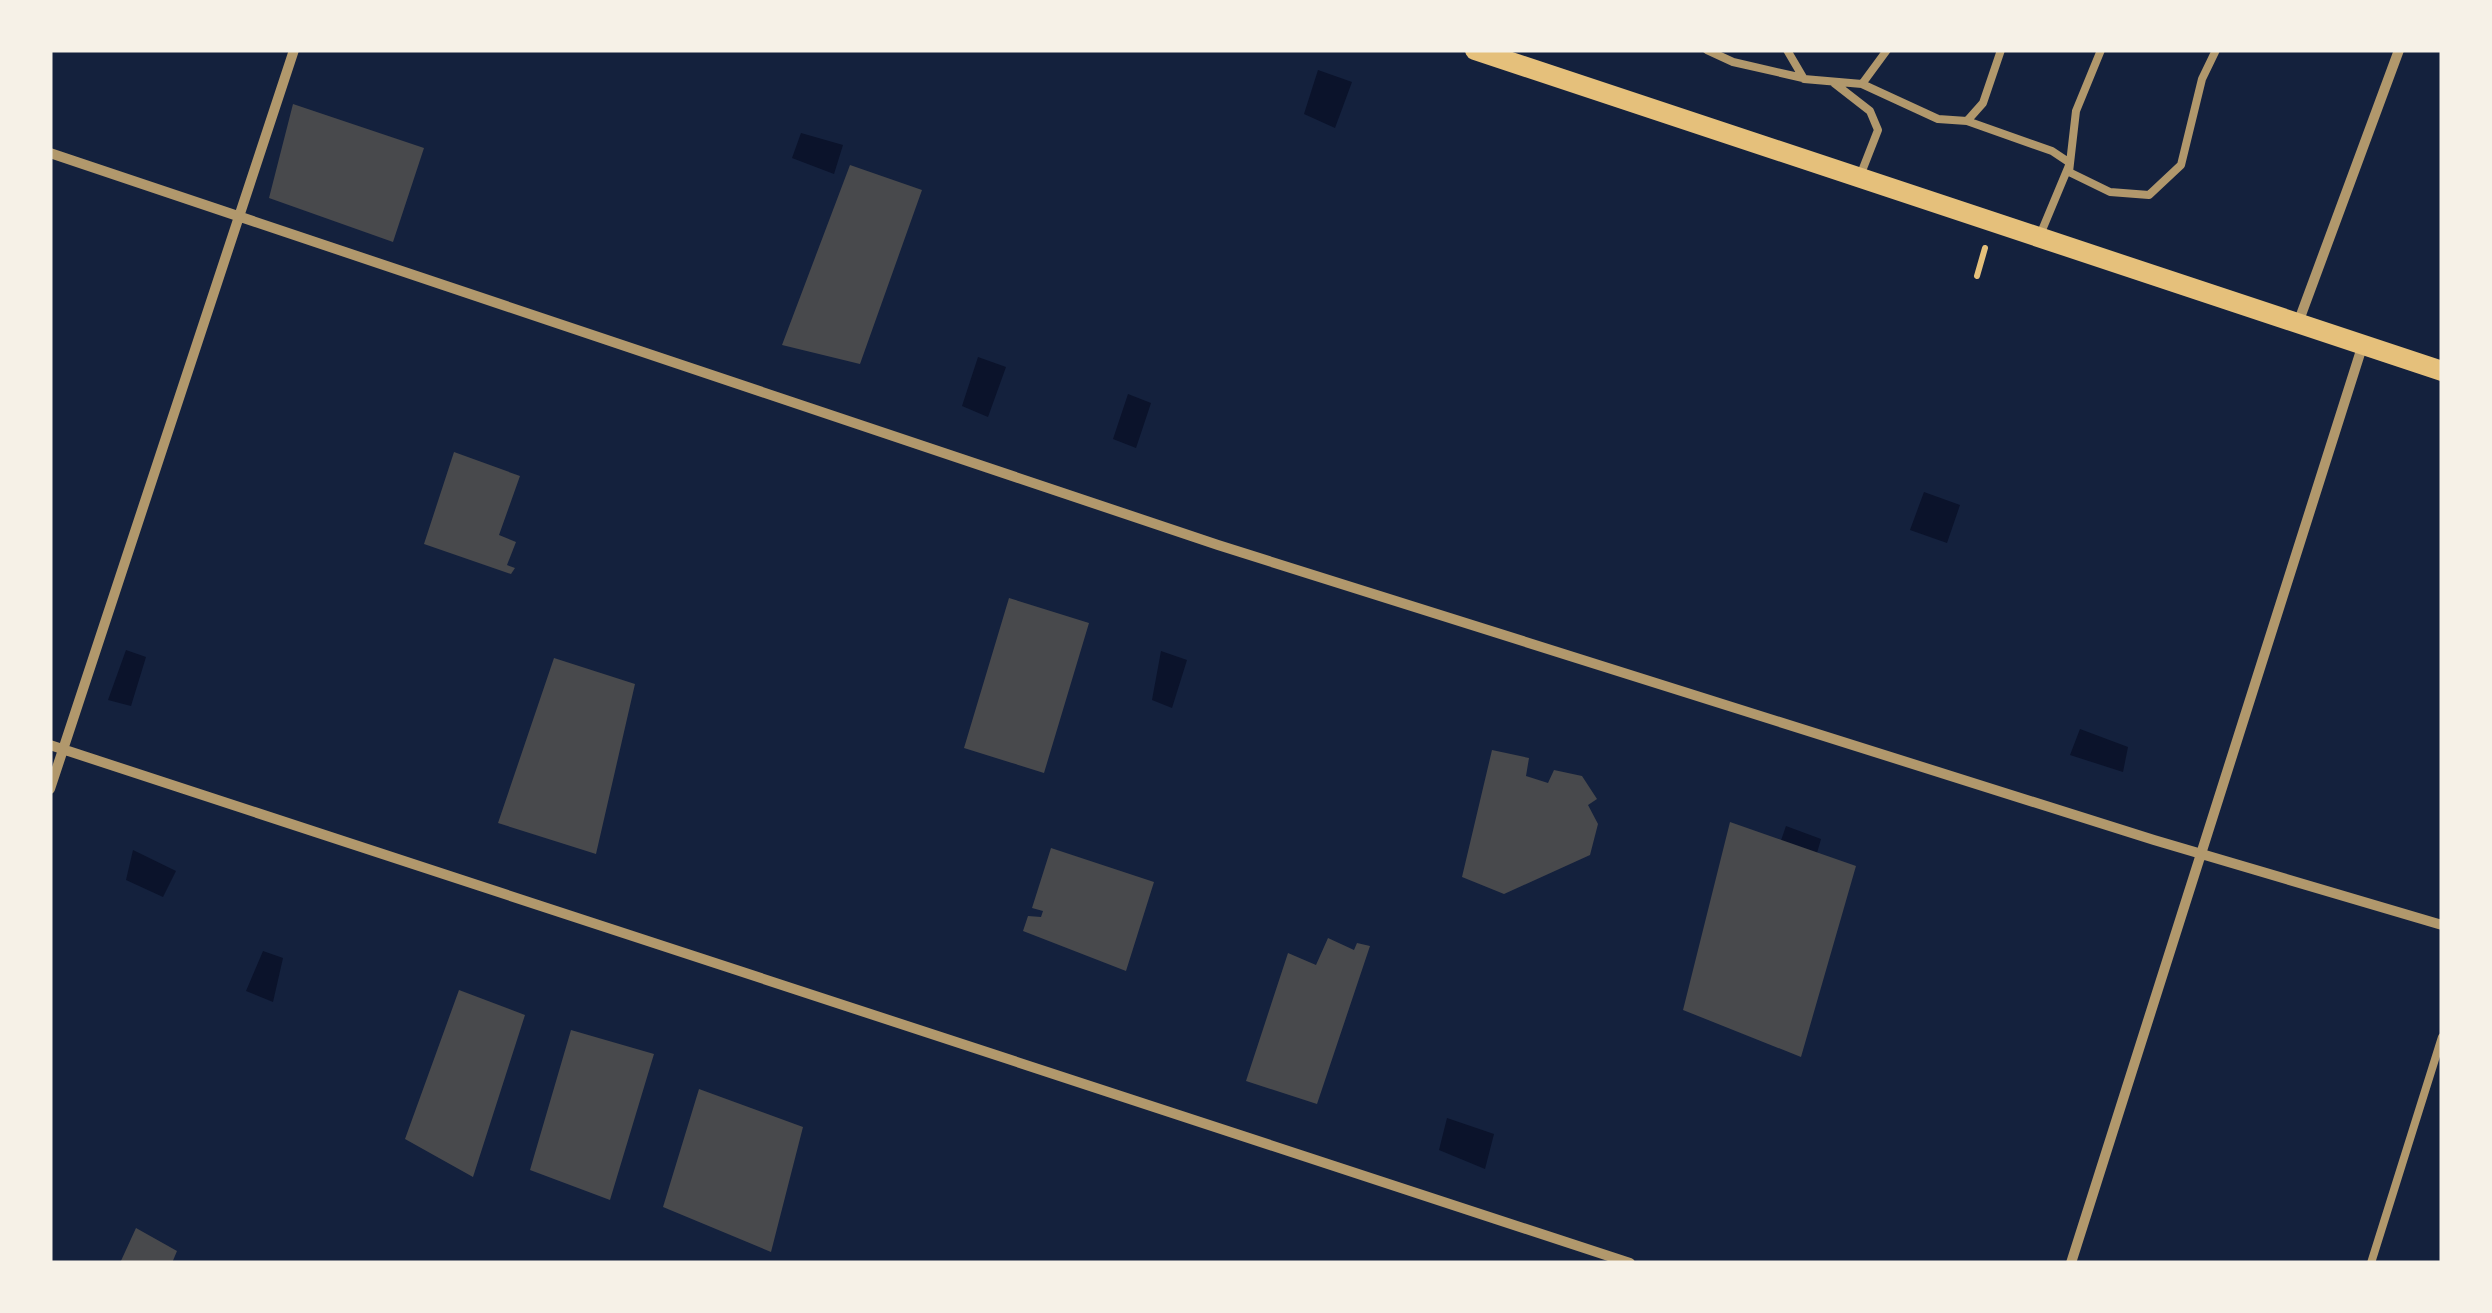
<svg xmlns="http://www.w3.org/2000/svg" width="2492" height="1313" viewBox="0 0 2492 1313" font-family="Helvetica,sans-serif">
<rect width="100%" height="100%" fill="#14213d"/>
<path fill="#0b132b" d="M1318,70L1352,82L1335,128L1304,114Z
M801,133L843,145L834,174L792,158Z
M978,357L1006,367L988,417L962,406Z
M1128,394L1151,403L1136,448L1113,439Z
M1924,492L1960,505L1947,543L1910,530Z
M126,650L146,657L131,706L108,700Z
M1161,651L1187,660L1172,708L1152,700Z
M2080,729L2128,747L2123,772L2070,755Z
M1786,826L1821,839L1811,874L1774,861Z
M133,850L176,871L163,897L126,880Z
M263,951L283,958L273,1002L246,991Z
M1447,1118L1494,1134L1485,1169L1439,1150Z"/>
<path fill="#48494c" d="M293,104L424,148L393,242L269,198Z
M850,165L922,190L860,364L782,345Z
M454,452L520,476L499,535L516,542L507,565L515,568L511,574L424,544Z
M1009,598L1089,623L1044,773L964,748Z
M554,658L635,684L596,854L498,823Z
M1492,750L1529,758L1526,776L1548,783L1554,770L1582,776L1597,799L1588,805L1598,824L1590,855L1504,894L1462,877Z
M1730,822L1856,866L1801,1057L1683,1010Z
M1051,848L1154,882L1126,971L1023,931L1028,916L1041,917L1043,911L1032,908Z
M1328,938L1354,950L1357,943L1370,946L1317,1104L1246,1081L1288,953L1316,965Z
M459,990L525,1015L473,1177L405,1139Z
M571,1030L654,1054L610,1200L530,1170Z
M699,1089L803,1127L771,1252L663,1207Z
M136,1228L177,1251L172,1263H120Z"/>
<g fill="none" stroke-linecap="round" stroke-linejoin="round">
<path stroke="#e5c07b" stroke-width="6" d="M1977,276L1985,248"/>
<path stroke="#b1986c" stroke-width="8" d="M1707,50L1733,62L1803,78
M1787,50L1804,79L1862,84L1887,50
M2101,50L2076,111L2069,172L2110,192L2149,195L2181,165L2202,79L2216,50
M1834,83L1870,111L1878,130L1860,176
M1862,84L1938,119L1967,121L1983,103L2001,50
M1967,121L2052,151L2070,163L2040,235
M2371,1263L2442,1037"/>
<path stroke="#b1986c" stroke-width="10" d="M50,153L1218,545L2154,840L2442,925
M2298,323L2399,50
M50,745L1630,1263
M50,789L294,50
M2071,1263L2363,344"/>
<path stroke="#e5c07b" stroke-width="20" d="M1475,50L2442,371"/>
</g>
<rect width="2492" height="1313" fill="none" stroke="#f6f1e7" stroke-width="105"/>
</svg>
